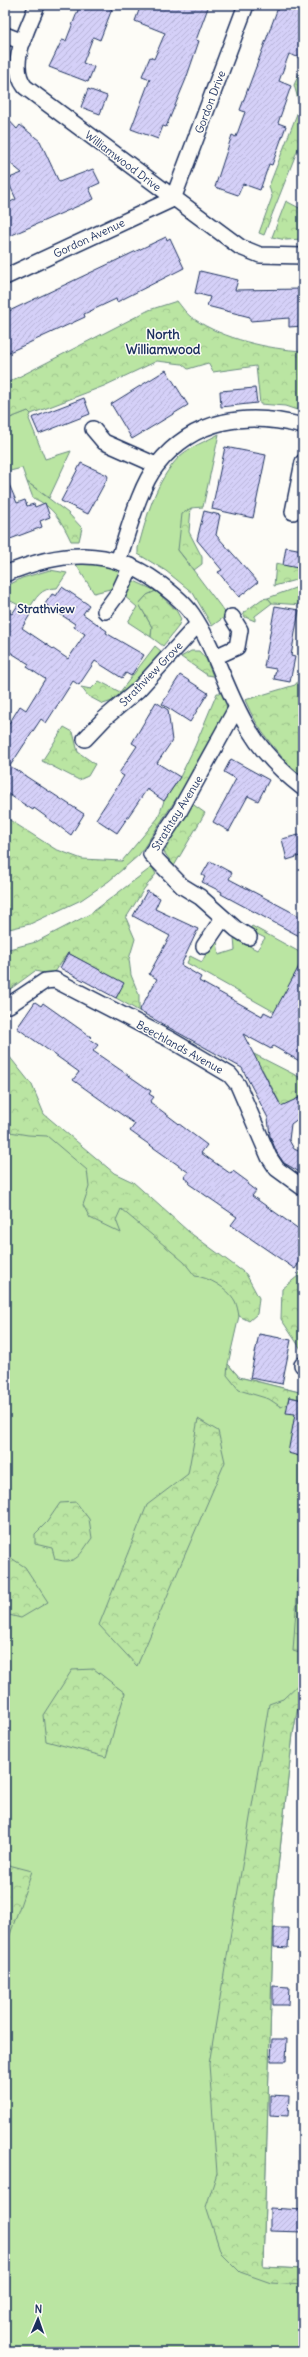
<svg xmlns="http://www.w3.org/2000/svg" width="308" height="2357" viewBox="0 0 308 2357" font-family="Delius,sans-serif">
<defs>
<pattern id="forest-crowns" width="20" height="18" patternUnits="userSpaceOnUse"><rect width="20" height="18" fill="#bae5a2"/><path d="M2 6a3 3 0 1 1 6 0M12 15a3 3 0 1 1 6 0" fill="none" stroke="#9fc58e"/></pattern>
<pattern id="building-hatch" width="6" height="6" patternUnits="userSpaceOnUse"><rect width="6" height="6" fill="#d5d0f8"/><path d="M-1 1l2-2M0 6l6-6M5 7l2-2" fill="none" stroke="#b6b3d7"/></pattern>
</defs>
<rect width="100%" height="100%" fill="#fdfcf7"/>
<filter id="ink" filterUnits="userSpaceOnUse"><feTurbulence type="fractalNoise" baseFrequency=".025" numOctaves="2"/><feDisplacementMap in="SourceGraphic" scale="8" xChannelSelector="R" yChannelSelector="G"/><feConvolveMatrix kernelMatrix="1 2 1 2 8 2 1 2 1" color-interpolation-filters="sRGB"/></filter>
<g filter="url(#ink)">
<path fill="#bae5a2" stroke="#6a8a80" d="M28,411L31,414L29,419L45,459L71,451L49,498L27,482L22,468L6,472L5,470V420Z
M219,434L203,507L191,508L178,550L227,615L212,626L193,593L166,571L138,554V548C147,516 155,482 179,457C189,447 207,441 219,434Z
M75,563L103,565L117,569L122,577L114,588L94,593Z
M50,570L67,573L57,588C40,588 37,597 28,610L5,598V587L22,578Z
M130,579L156,591L147,595L139,604L152,627L151,637L128,622L137,607L123,595Z
M303,585V605L272,603L268,598Z
M155,646L162,652L157,659L119,699L120,692Z
M252,926L303,954V959L280,1015L187,963L190,956L202,962L211,944L217,942L219,955L235,950L234,938L257,950L265,938L249,930Z
M5,1093L239,1293V1316L228,1364L239,1377L303,1393V1680L293,1734L274,1903L263,2267L303,2269V2352H5Z"/>
<path fill="url(#forest-crowns)" stroke="#6a8a80" d="M303,65V136L264,235L259,233L272,197L269,186L300,106L294,85Z
M286,201L303,210V239L286,240L272,237Z
M177,301C182,307 187,315 194,319C224,339 268,349 303,351V412L285,406L260,404L256,366L213,372L208,363L188,369L182,364L157,361L104,386L31,414L28,411L5,420V384L149,310Z
M27,482L68,513L82,528L79,541H71C62,522 53,506 33,498Z
M191,508L189,532L202,557V564L194,570L178,550L182,514Z
M276,563L303,569V578L274,586Z
M156,591L176,610L181,619L178,627L163,646L151,637L152,627L139,604L147,595Z
M268,598L272,603L255,616V621L245,617L243,613L262,599Z
M191,651H199L206,659L213,676L207,675L181,657Z
M303,675V778C278,755 258,731 245,700L295,685Z
M99,681L120,692L119,699L103,704L88,696L81,687L91,689Z
M217,693H222L227,698L226,716L190,778L139,855L109,881L81,900L30,924L5,930V817L55,849L82,859L122,861L158,818L164,801L180,777L195,746Z
M64,727L73,732L78,752L95,764L88,776L79,780L42,761Z
M191,803L205,813L174,866L164,852Z
M152,867L156,874L144,889L126,918L135,939L129,959L131,975L139,995V1011L116,998L123,983L68,953L53,975L35,971L5,993V950L36,942L90,914Z
M5,1051L32,1085L44,1114L114,1173L133,1182L189,1232L246,1274L259,1298L257,1314L249,1321L239,1316C238,1311 237,1305 235,1301C228,1288 208,1277 195,1276L184,1262L121,1209L116,1220L121,1233L90,1218L83,1205L89,1187L87,1170L47,1136L28,1135L10,1132L5,1124Z
M250,1052L303,1079V1097L275,1117L265,1111L280,1103L262,1069L247,1076Z
M303,1267V1352L281,1319L282,1289L298,1276Z
M228,1364L239,1377L303,1393V1400L289,1397L287,1404L281,1407L269,1399L239,1390L227,1375Z
M198,1419L218,1431L225,1462L137,1666L99,1625L147,1505L188,1474Z
M76,1502L89,1519L92,1538C80,1554 77,1566 55,1559L52,1548L35,1544V1534L47,1522L60,1503Z
M5,1554L25,1567L48,1602L21,1618L5,1614Z
M303,1564V1654L293,1651L299,1568Z
M94,1669L125,1693L106,1757L46,1741L43,1715L72,1670Z
M303,1680L293,1734L274,1903L263,2267L303,2269V2285L271,2283L240,2272L221,2253L206,2207L217,2173L209,2064L269,1704L283,1699Z
M5,1864L32,1871L5,1949Z"/>
<path fill="url(#building-hatch)" stroke="#1b2f5e" d="M80,5H101L112,9L100,40L93,37L83,63L94,67L88,82L49,67L62,40L66,41Z
M141,5H209L196,40L199,41L186,79L166,127L163,126L158,139L131,129L150,79L142,76L150,57L154,59L165,33L135,21Z
M279,5H303V59L289,54L279,81L291,86L278,123L286,126L272,165L269,164L260,190L243,184L238,195L215,187L232,135L236,137L245,112L240,110Z
M88,89L107,96L100,114L81,107Z
M5,116L17,129L20,125L40,141L59,182L93,169L100,183L89,188L94,199L5,238V205L16,199L7,179L22,173L5,159Z
M166,237L167,240L170,238L184,268L117,302L116,299L84,314L85,317L5,354V313Z
M200,271L238,280L235,290L303,289V326L289,327V318L250,321V317L207,306L210,297L195,293Z
M166,370L188,405L132,439L111,404Z
M255,388L257,403L221,407L220,391Z
M84,398L90,414L39,434L32,418Z
M225,447L266,455L253,518L212,509Z
M81,463L107,475L108,477L88,514L61,501Z
M5,475L17,503L25,500L27,506L34,504L35,507L45,503L50,517L40,521L42,527L5,541Z
M204,511L220,515L216,535L258,582L239,597L218,572L222,570L197,540Z
M286,547L303,550V569L283,565Z
M62,587L89,605L83,614L107,631L106,633L144,655L131,676L126,673L122,678L95,661L79,685L73,681L46,723L41,719L10,766L84,814L71,835L34,808L33,810L5,792V730L20,706L26,710L45,679L27,667L29,664L5,649V610L12,614L18,605L31,613L22,628L68,659L85,634L74,627L75,624L45,604L52,594L56,596Z
M275,606L299,610L291,656L295,657L290,682L274,679L276,669L264,667Z
M180,675L208,693L190,722L162,704Z
M156,702L168,710L172,741L157,763L180,777L164,801L147,789L117,833L96,819L124,776L119,773L137,746L132,743Z
M231,759L269,780L258,801L248,796L229,831L213,822L236,779L224,772Z
M303,834V855L287,860L282,839Z
M210,861L232,873L229,879L303,918V938L221,894L222,892L202,882L205,877L202,875Z
M147,891L160,898L155,909L198,929L181,965L201,977L199,981L262,1016L264,1012L272,1016L303,959V1063L273,1046L271,1049L243,1034L281,1106L303,1096V1115L291,1124L289,1140L294,1149L303,1153V1174L284,1163L277,1153L270,1136L268,1118L242,1068L139,1011L157,979L149,974L170,936L133,916Z
M68,953L124,983L116,998L60,968Z
M35,1002L41,1006L43,1003L91,1037L89,1039L98,1045L93,1051L151,1091L149,1094L154,1097L150,1102L207,1145L201,1153L231,1174L233,1171L248,1182L247,1184L256,1191L252,1196L303,1232V1257L295,1269L231,1225L237,1217L189,1184L190,1182L184,1177L188,1172L130,1131L135,1124L73,1080L79,1072L17,1028Z
M259,1334L291,1340L282,1384L250,1378Z
M289,1397L303,1400V1457L288,1453L295,1414L286,1413Z
M274,1928H289L288,1948L274,1947Z
M273,1986L289,1987L288,2005H273Z
M272,2039H287L286,2061H271Z
M270,2095L289,2096L288,2116L270,2115Z
M270,2208L303,2210V2232L270,2231Z"/>
<g fill="none" stroke-linecap="round" stroke-linejoin="round">
<g stroke="#1b2f5e" stroke-width="18">
<path id="street" d="M37,5C28,29 7,64 25,87L240,247L260,255L303,256
M5,35L23,42
M5,277L173,199L246,5
M93,429L104,442L156,465
M293,512L303,462
M118,561C128,533 139,487 157,465C194,418 248,411 303,426
M5,574C60,551 109,546 159,583C171,592 184,602 192,614C216,649 226,692 248,728C261,750 282,772 303,788
M105,611L119,592L131,566
M215,657L237,647L240,630L232,617
M237,707L179,812L151,854L182,886L200,897L236,929L249,937
M85,739L105,718L138,690L198,624
M204,946L223,918
M9,1005L45,981L55,980L171,1040L230,1075L238,1085L269,1157L277,1169L303,1188
M302,1365H303"/>
</g>
<use href="#street" stroke="#fdfcf7" stroke-width="15"/>
</g>
</g>
<g text-anchor="middle" stroke-width="3" stroke-linejoin="round" paint-order="stroke">
<g font-size="11" fill="#1b2f5e" stroke="#fdfcf7">
<text transform="translate(210 102) rotate(-69)" y="4">Gordon Drive</text>
<text transform="translate(123 161) rotate(37)" y="4">Williamwood Drive</text>
<text transform="translate(89 238) rotate(-25)" y="4">Gordon Avenue</text>
<text transform="translate(151 674) rotate(-46)" y="4">Strathview Grove</text>
<text transform="translate(177 813) rotate(-58)" y="4">Strathtay Avenue</text>
<text transform="translate(180 1047) rotate(29)" y="4">Beechlands Avenue</text>
</g>
<g font-size="12" font-weight="bold" fill="#1b2f5e" stroke="#fdfcf7">
<text x="46" y="613">Strathview</text>
</g>
<g font-size="13" font-weight="bold" fill="#1b2f5e" stroke="#fdfcf7">
<text x="163" y="339">North<tspan x="163" dy="15">Williamwood</tspan></text>
</g>
</g>
<rect width="308" height="2357" fill="none" stroke="#fdfcf7" stroke-width="20"/>
<rect x="10" y="10" width="288" height="2337" fill="none" stroke="#1b2f5e" stroke-width="1.5" filter="url(#ink)"/>
<g transform="translate(38 2319) rotate(2)" stroke="#fdfcf7" stroke-width="3" paint-order="stroke">
<path d="M0-3L7 15L0 10L-7 15Z" fill="#1b2f5e"/>
<text y="-6" font-size="11" font-weight="bold" text-anchor="middle" fill="#1b2f5e">N</text>
</g>
</svg>
